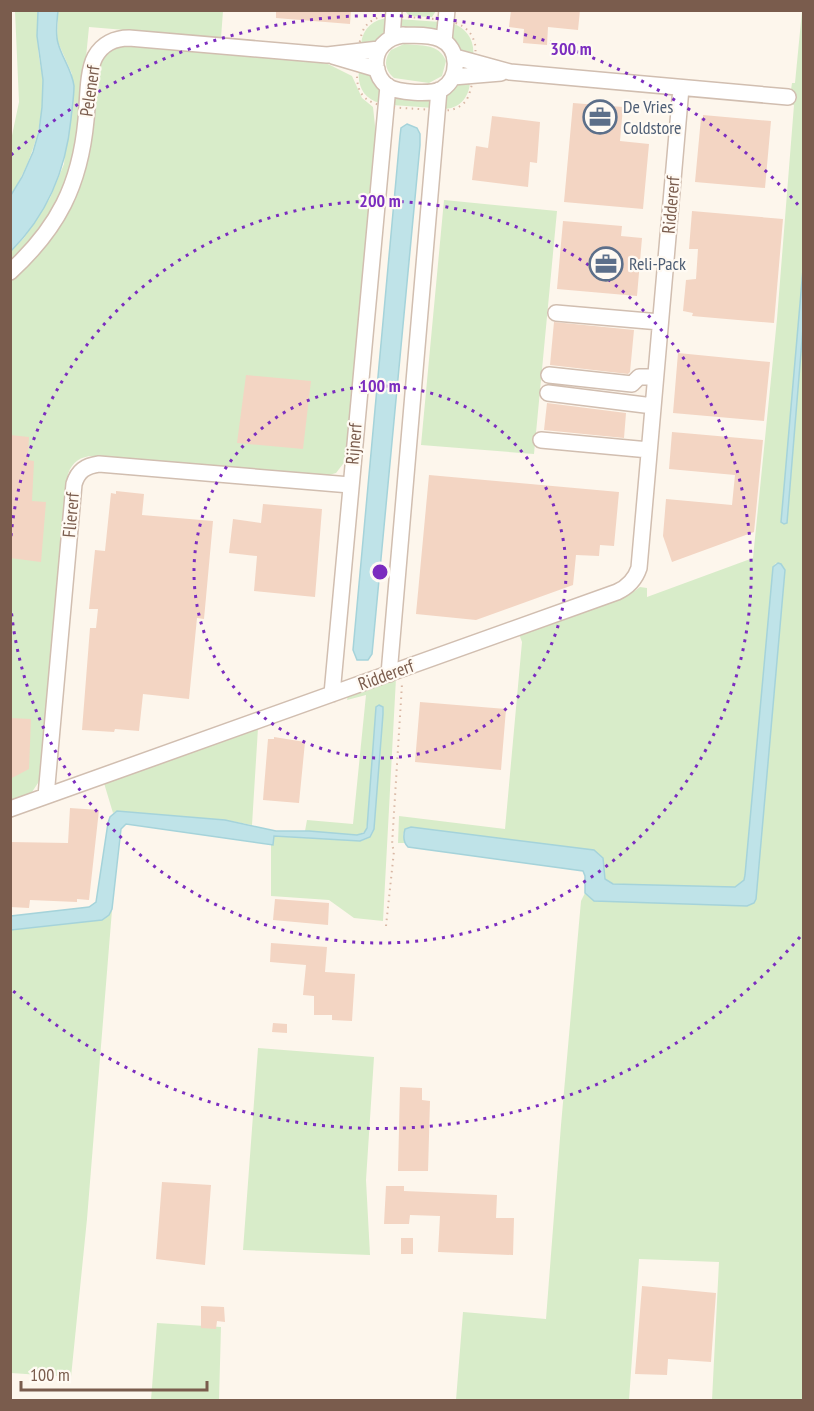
<svg xmlns="http://www.w3.org/2000/svg" width="814" height="1411" viewBox="0 0 814 1411" font-family="'PT Sans Narrow',sans-serif">
<rect width="100%" height="100%" fill="#fdf6ec"/>
<path fill="#d8ecc9" d="M15,11H38C37,26 37,41 39,57C40,65 42,72 43,80C44,122 33,160 11,195L10,145L19,102Z
M58,11H223L221,38L89,27L78,138L66,185L44,227L11,263V251L24,238L50,198L64,164L72,74L57,40Z
M405,11L406,10L436,11L432,17L409,16Z
M802,11L804,269L781,522L787,523L803,328V1400H712L719,1262L639,1259L629,1400H456L463,1312L546,1319L561,1125L581,901L585,893L594,901L747,906L756,899L785,570L776,563L773,567L745,875L744,880L735,887L613,884L605,879L604,865L405,829L403,835L405,843H398L399,816L505,829L522,642L519,634L629,595L640,587L647,588V597L753,558L777,319L794,105L789,104L792,83H795Z
M389,18C385,35 381,44 361,44C363,28 373,19 389,18Z
M398,19L441,22V31L399,30Z
M452,23C468,29 475,41 473,57C456,50 451,42 452,23Z
M121,44L313,61L328,64L352,76L362,98L373,107L376,135L346,460L336,473L322,477L93,456C81,456 72,462 68,474L40,780L32,792L11,801L10,279C85,224 90,152 98,67L104,54Z
M404,44C421,46 439,43 446,61L442,76L429,83L394,78C385,70 383,60 391,50Z
M359,70L369,72L380,88V103C364,99 357,86 359,70Z
M470,82C469,98 459,109 443,109C442,93 455,83 470,82Z
M391,95L434,98V108L392,105Z
M444,200L557,211L534,454L421,445Z
M396,678L383,921L354,918L329,900L271,896V845H273L274,836L360,841C368,839 371,837 374,829L383,714L366,831L357,835L305,831L307,820L353,824L366,695L347,700L348,695Z
M258,728L252,825L225,820L117,811L113,813L104,783Z
M112,910L87,1219L71,1377L11,1373L10,930L102,920Z
M258,1048L374,1057L366,1180L370,1255L243,1250Z
M157,1323L221,1327L219,1400H151Z"/>
<path fill="#bfe3e8" stroke="#a5d3da" stroke-width="1.5" d="M38,11H58C57,21 55,33 58,43C62,58 72,70 74,86C74,97 72,108 71,119C66,170 48,214 11,251V195L22,177L33,152L39,131L42,107L43,80L37,36Z
M407,124L417,128L420,134V145L372,654L368,660H357L353,650L400,136L401,128Z
M803,269V328L787,523L784,524L781,522Z
M778,563L781,564L785,570L756,899L754,903L747,906L594,901L585,893V876L583,871L408,847C403,842 403,836 405,829L411,827L594,850L603,858L605,879L613,884L735,887L744,880L745,875L773,567Z
M379,705L383,707V714L374,829L370,837L360,841L274,836L273,845L126,824L121,829L112,909L109,915L102,920L11,930V916L89,907L96,902L108,823L110,817L117,811L225,820L276,831H309L357,835L364,833L367,828L376,707Z"/>
<path fill="#f3d5c3" d="M276,10H351L350,24L276,18Z
M511,10H580L578,30L548,27L547,45L523,43L524,29L509,27Z
M573,103L623,107L620,141L649,144L643,209L564,202Z
M703,115L771,121L765,188L695,182L701,118H703Z
M492,116L540,122L537,163L530,162L528,187L472,180L476,146L488,148Z
M692,211L783,219L774,323L692,316L693,313L683,311L686,280L696,279L698,249H689Z
M563,221L622,226L621,236L642,238L637,296L557,289Z
M554,322L634,330L630,372L628,374L550,365Z
M678,353L770,362L764,421L673,413Z
M246,375L311,381L303,449L237,443Z
M547,403L626,413L624,438L544,430Z
M672,432L763,440L754,532L672,562L663,536L666,499L732,505L735,475L669,469Z
M10,435L29,437L28,460L34,461L32,501L46,502L41,562L10,558Z
M429,475L619,492L614,546L600,545L599,556L576,555L573,585L476,620L416,614Z
M116,491L144,494L142,515L213,521L204,619L197,618L189,699L143,694L139,731L115,729L114,732L82,730L90,628H96L98,609H89L95,550L105,551L111,493L116,494Z
M263,504L322,509L315,597L254,591L257,556L229,553L233,519L261,523Z
M420,702L506,709L501,770L415,762Z
M10,718L31,719L29,769L10,779Z
M274,737L305,742L299,803L263,800L268,739H274Z
M70,808L99,810L89,900L77,899V902L30,900L29,908L10,907V842L68,843Z
M275,899L329,903L328,925L273,920Z
M271,943L327,947L325,972L355,974L352,1021L332,1020V1015H314V996L303,995L306,965L270,962Z
M273,1023L287,1024V1033L272,1032Z
M400,1087L422,1088V1100L430,1101L428,1171H398Z
M162,1182L211,1185L205,1265L156,1259Z
M386,1186H404V1191L497,1195L496,1218H514L513,1255L438,1252L440,1216L410,1215L409,1224H384Z
M401,1238H413V1254H401Z
M642,1286L716,1293L711,1362L668,1359L667,1375L635,1374Z
M201,1306L224,1307L225,1322L217,1321L216,1329L201,1328Z"/>
<g fill="none" stroke-linecap="round" stroke-linejoin="round">
<g stroke="#d1beb0" stroke-width="18">
<path id="minor" d="M403,35C415,36 429,34 440,39C460,48 460,78 442,89C431,95 398,93 387,86C381,81 377,73 376,66C374,49 387,37 403,35Z
M392,37L394,10
M444,41L447,10
M333,56L377,69
M455,57L510,72L788,97
M453,77L501,73
M10,272C58,228 80,185 86,120C88,102 87,72 95,57C102,44 115,38 129,38L327,55L379,49
M556,313L660,322
M549,375L632,384L639,377H655
M548,393L653,406
M541,440L649,450
M389,674L439,90
M332,694L388,86
M46,796L74,484C78,471 85,466 99,464L350,485
M10,809L617,592C628,587 635,580 639,568L681,88"/>
</g>
<path stroke="#d9b8a5" stroke-width="2" stroke-dasharray="1.5 4.5" stroke-linecap="butt" d="M390,16C407,18 449,17 462,26C469,30 473,36 475,44C477,56 473,93 465,102C455,112 444,111 431,110C415,108 380,109 368,100C363,97 359,91 358,85C355,74 358,36 365,27C371,19 380,16 390,16Z
M386,926L394,851L392,845L402,684"/>
<use href="#minor" stroke="#fff" stroke-width="15"/>
</g>
<g fill="none" stroke="#7b2cbf" stroke-width="3" stroke-dasharray="3 6">
<circle cx="380" cy="572" r="186"/>
<path d="M11 536A371 371 0 1 1 11 608"/>
<path d="M800 937A557 557 0 0 1 11 989M11 155A557 557 0 0 1 800 207"/>
</g>
<defs>
<g id="office-ring" transform="scale(1.725)"><circle r="9.5" fill="#fffaf3" stroke="#5c6f8a" stroke-width="1.5"/><path d="M-6-3h4V-5.5h4V-3h4V5H-6ZM-1-4.5V-3h2v-1.5ZM-6 0V1H6V0Z" fill="#5c6f8a"/></g>
</defs>
<g fill-rule="evenodd">
<use href="#office-ring" x="600" y="117"/>
<use href="#office-ring" x="606" y="264"/>
</g>
<g text-anchor="middle" stroke-width="4.5" stroke-linejoin="round" paint-order="stroke">
<g font-size="18" fill="#7a5c4d" stroke="#fffaf3">
<text transform="translate(90 91) rotate(-82)" y="6">Pelenerf</text>
<text transform="translate(671 205) rotate(-85)" y="6">Riddererf</text>
<text transform="translate(354 444) rotate(-85)" y="6">Rijnerf</text>
<text transform="translate(71 515) rotate(-85)" y="6">Fliererf</text>
<text transform="translate(386 675) rotate(-20)" y="6">Riddererf</text>
</g>
<g font-size="18" fill="#4e5e75" stroke="#fffaf3" text-anchor="start">
<text x="623" y="113">De Vries<tspan x="623" dy="21">Coldstore</tspan></text>
<text x="629" y="270">Reli-Pack</text>
</g>
</g>
<circle cx="380" cy="572" r="9" fill="#7b2cbf" stroke="#fffaf3" stroke-width="3"/>
<g font-size="18" text-anchor="middle" font-weight="bold" fill="#7b2cbf" stroke="#fffaf3" stroke-width="4.5" stroke-linejoin="round" paint-order="stroke">
<text x="571" y="55">300 m</text>
<text x="380" y="207">200 m</text>
<text x="380" y="392">100 m</text>
</g>
<rect width="814" height="1411" fill="none" stroke="#7a5c4d" stroke-width="24"/>
<path d="M21 1381v9h186v-9" fill="none" stroke="#7a5c4d" stroke-width="3"/>
<text x="30" y="1381" font-size="18" fill="#7a5c4d" stroke="#fffaf3" stroke-width="4.5" paint-order="stroke">100 m</text>
</svg>
